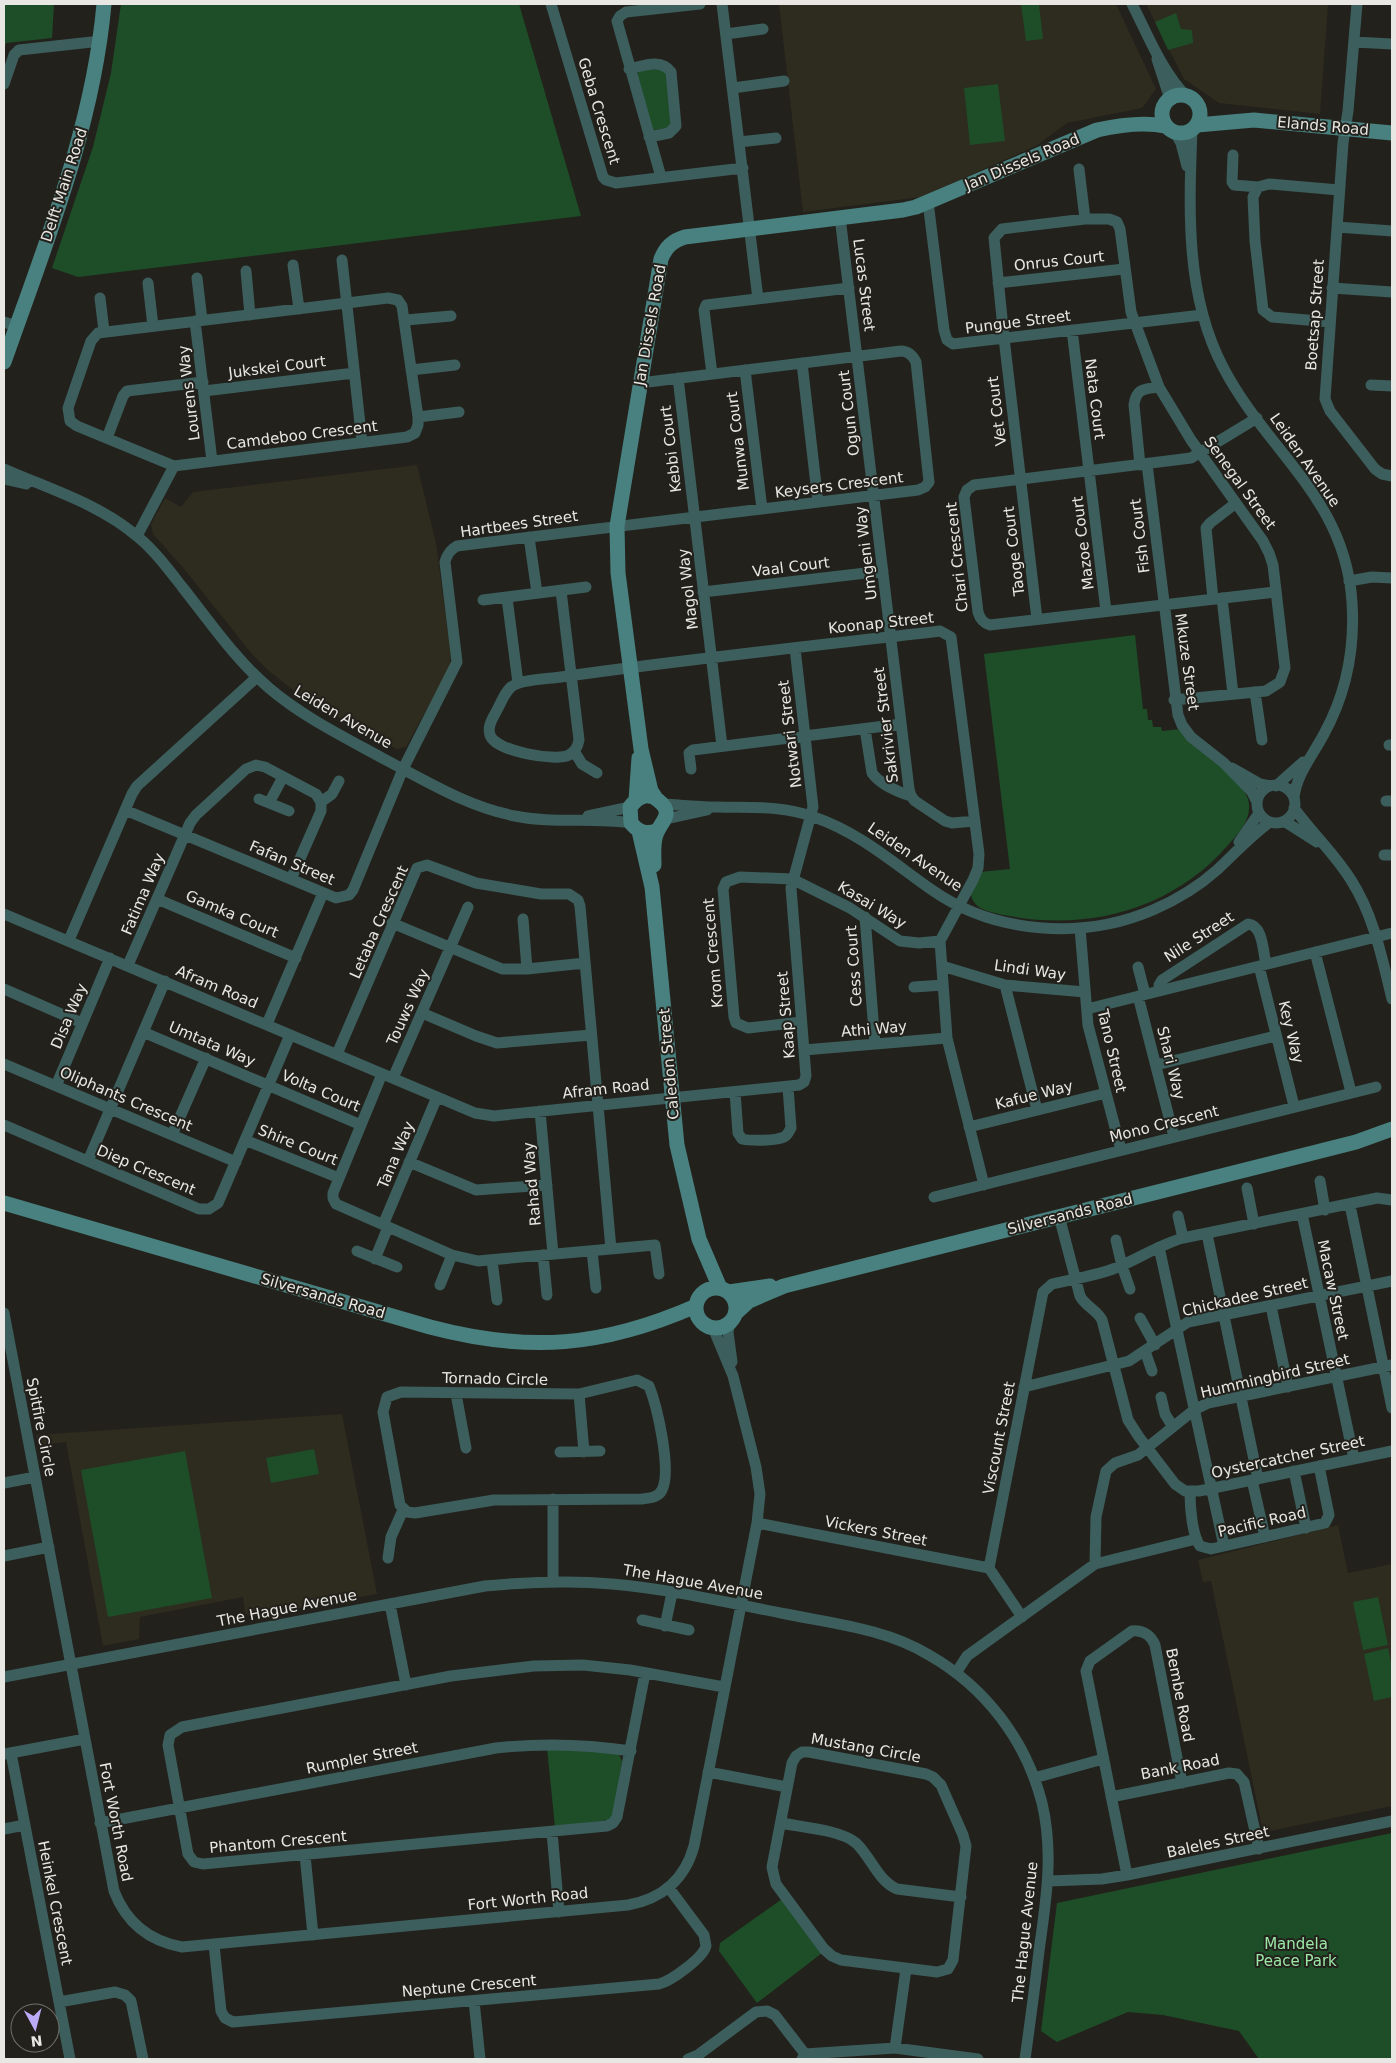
<svg xmlns="http://www.w3.org/2000/svg" width="1396" height="2063" viewBox="0 0 1396 2063" font-family="'DejaVu Sans',sans-serif">
<rect width="100%" height="100%" fill="#23211b"/>
<path fill="#2e2b1f" d="M779,4H1116L1156,89L1142,108L1067,123L1036,146L921,197L803,212Z
M1146,4H1328L1320,114L1219,103L1184,79Z
M417,465L436,543L451,657L448,671L406,747L397,749L303,698L269,671L251,653L185,570L153,534L151,524L165,498L181,507L193,492Z
M342,1414L377,1594L251,1617L245,1613L243,1597L140,1617L139,1639L103,1646L66,1442L38,1445L36,1435Z
M1338,1525L1348,1573L1392,1564V1806L1270,1831L1262,1827L1211,1581L1203,1582L1198,1560Z"/>
<path fill="#1e4e28" d="M4,4H54L52,38L6,43L4,49Z
M121,4H519L581,216L78,277L52,268L93,147L111,73Z
M1021,4H1039L1043,39L1026,41Z
M1176,13L1181,29L1192,30L1193,43L1168,50L1155,22Z
M665,69L673,127L654,130L652,129L637,74L641,70Z
M998,84L1005,141L970,145L964,88Z
M1135,635L1143,709H1147L1148,720H1152L1153,727H1161L1162,731L1180,729C1196,747 1241,778 1248,799C1253,818 1240,832 1228,845C1172,910 1086,932 1004,915C991,912 974,910 971,895L980,872L1010,869L984,654Z
M314,1449L319,1474L271,1483L266,1458Z
M185,1451L212,1598L108,1617L81,1470Z
M1378,1597L1388,1645L1363,1650L1353,1602Z
M1388,1648L1392,1667V1697L1374,1701L1364,1654Z
M547,1748H586L619,1755L622,1761L613,1816L609,1820L555,1827Z
M1392,1833V2059H1259L1239,2031L1163,2015L1128,2012L1057,2042L1041,2031L1057,1903Z
M782,1899L822,1953L757,2003L719,1951L720,1943Z"/>
<g fill="none" stroke-linecap="round" stroke-linejoin="round">
<path stroke="#3c5e5d" stroke-width="11" d="M551,4L603,177L606,180L616,183L743,168
M722,4L758,299
M1132,4C1148,35 1162,72 1187,97
M1357,4L1348,111L1343,143L1325,399L1330,411L1375,469L1382,474L1392,476
M726,34L763,29
M1354,42L1392,44
M1157,59L1170,99
M629,69C643,66 661,58 671,72L676,126L669,133L649,137
M4,84L14,55L19,50L101,41
M733,88L784,81
M1192,130C1189,209 1185,295 1223,367C1267,452 1345,497 1352,602C1355,648 1346,694 1324,734C1313,755 1296,775 1294,798
M1175,132L1181,143L1187,166
M739,142L776,138
M1233,155L1232,182L1234,185L1258,187L1269,184L1339,190
M1079,169L1085,219
M661,177L617,21L620,16L626,12L700,4
M1258,187L1253,197L1255,241L1263,310L1272,317L1330,322
M928,202L944,330L947,340L953,344L1202,315
M840,217L909,789L911,796L915,801L945,821L952,823L975,821
M1337,227L1392,231
M342,260L362,442
M293,265L299,309
M246,271L250,315
M197,278L202,320
M148,283L153,326
M998,283L1124,269
M1332,288L1392,292
M100,298L104,331
M406,320L451,316
M195,321L212,461
M4,322L16,326
M1072,330L1106,611
M802,363L818,502
M411,370L455,365
M745,370L762,509
M712,374L704,310L706,305L849,288
M678,378L722,746
M1371,385L1392,386
M204,391L354,373
M418,417L459,412
M1257,418L1191,458L974,485L967,490L964,497L978,612C980,619 983,623 990,625L1275,592
M107,438L123,396L127,391L203,382
M1147,464L1178,715L1182,725L1191,737L1224,763L1252,792L1257,802
M1140,465L1134,405C1136,388 1145,389 1159,387
M4,469C49,489 100,504 138,537C155,551 169,570 183,588C210,622 235,659 269,688C303,717 344,737 384,759C426,781 468,807 515,816C553,824 593,817 631,823
M4,479L26,484
M137,536L174,466L407,437L415,433L418,425V417L402,306L398,300L388,298L98,333L91,341L68,408L70,421L77,426L174,466
M529,537L537,593
M1349,581L1372,577L1392,578
M561,591L579,740C578,746 575,752 569,755C555,762 495,751 490,735C487,726 493,718 497,710C501,703 504,694 510,688C518,679 549,679 561,677C687,659 814,646 940,631L951,637L979,854L978,868L973,880L940,941L947,1038L984,1185
M703,592L883,571
M507,598L518,683
M1222,598L1233,694
M1213,599L1206,528L1210,523L1236,503
M483,600L586,587
M1037,619L1004,338L994,238L1002,229L1085,219H1109L1117,222L1120,229L1131,312L1159,387L1191,440L1263,541L1269,553L1273,565L1285,668L1280,682L1266,691L1174,700
M1255,692L1262,740
M865,729L872,773C880,784 898,792 911,796
M1389,745H1392
M574,751L582,764L597,773
M1232,768L1260,784L1270,786
M691,769L689,753L693,750L901,724
M1257 804a19 19 0 1 1 38 0a19 19 0 1 1-38 0Z
M1276,786L1303,762
M259,799L289,811
M1386,801H1392
M321,802L332,794L339,781
M269,803L283,777
M664,804C681,805 699,807 716,807C751,808 780,805 814,817C860,833 892,862 932,890C995,934 1083,940 1153,910C1176,900 1198,887 1217,870C1234,854 1251,836 1270,822
M1294,808C1312,833 1335,854 1351,880C1374,916 1382,958 1392,999
M125,810L336,898L349,895L353,890L403,769L457,662L445,562C447,554 450,550 457,546L918,490L925,487L929,482L916,362C913,356 908,351 901,351L640,383
M588,816L630,807
M666,819L707,810
M1284,821L1317,842
M1239,842L1259,813
M1384,855H1392
M157,899L296,958
M4,914L475,1113L494,1116L799,1085L804,1082L806,1076L791,888L813,807L795,648
M865,917L875,1044
M523,919L527,969
M392,923L502,969H527L585,963
M1080,928L1088,1025L1121,1150
M69,940L132,794L137,786L257,677
M1315,952L1351,1092
M128,965L190,823L196,815L246,769L256,765L265,767L316,794L321,802V811L291,879
M942,966L1005,985L1085,992
M1259,966L1294,1106
M1138,967L1145,994
M1005,985L1037,1110
M914,987L943,985
M4,989L82,1023
M1159,991V985L1162,980L1248,924C1263,925 1263,952 1266,964
M1138,996L1174,1137
M1087,1009L1392,933
M422,1013L476,1036L497,1043L591,1035
M801,1022L748,1028L736,1023L734,1017L723,889L726,882L740,877L792,879L850,908L900,941L919,943L940,941
M267,1024L323,893
M143,1032L361,1125
M804,1050L947,1038
M337,1054L417,868L427,865L476,883L541,894H569L578,900L580,906L611,1249
M4,1064L236,1162
M1156,1065L1276,1036
M382,1074L333,1193V1198L336,1204L452,1255L478,1261L655,1245L659,1274
M393,1078L468,907
M56,1086L110,958
M735,1092L738,1133L742,1139C751,1141 775,1141 784,1137C788,1135 789,1131 791,1128L788,1087
M540,1111L553,1254
M4,1125L199,1209H209L218,1203L290,1035
M969,1127L1106,1093
M172,1135L206,1058
M245,1140L339,1178
M88,1161L165,981
M409,1162L476,1190L547,1185
M1320,1181L1325,1210
M1247,1188L1254,1224
M934,1197L1376,1087
M1350,1205L1392,1408
M1302,1214L1354,1459
M1059,1216L1080,1296C1085,1306 1097,1310 1102,1320L1128,1420L1139,1437L1175,1484L1185,1491H1199L1392,1451
M1178,1216L1183,1238
M383,1225L437,1097
M1207,1234L1258,1479
M1116,1240L1122,1266L1130,1289
M1159,1247L1224,1546
M357,1251L397,1267
M592,1251L596,1288
M543,1255L547,1295
M375,1259L388,1227
M492,1260L497,1300
M440,1285L452,1255
M1271,1306L1288,1387
M4,1313L114,1891C126,1922 149,1941 182,1947L628,1905C662,1899 685,1879 694,1846L757,1523L760,1494L756,1467L733,1376L713,1328
M1140,1318L1155,1345
M730,1323L728,1332L732,1362
M1145,1351L1152,1371
M637,1380L649,1386C657,1406 672,1470 662,1490C658,1498 649,1498 642,1499L494,1500L415,1513L407,1512L400,1505L383,1412L387,1397L401,1392L579,1394Z
M1024,1387L1129,1361L1188,1322L1392,1281
M456,1394L466,1448
M579,1394L584,1452
M1161,1397L1165,1414L1173,1427
M560,1452L600,1451
M1294,1471L1306,1528
M1252,1480L1265,1537
M4,1483L35,1477
M1190,1492C1190,1506 1192,1535 1200,1546L1211,1549L1325,1523L1329,1515L1319,1466
M553,1499V1582
M757,1523L989,1568
M4,1556L49,1547
M388,1558L391,1537L403,1510
M1095,1564L1096,1517L1106,1471L1115,1463L1138,1455L1194,1410L1208,1403L1392,1365
M390,1604L406,1685
M1022,1617L989,1568L1043,1292L1052,1284C1072,1279 1094,1276 1113,1269C1137,1260 1158,1245 1183,1238L1377,1198L1392,1200
M642,1620L689,1630
M665,1626L672,1593
M645,1673L617,1817L613,1823L607,1826L203,1864L194,1862L188,1854L168,1745L170,1735L182,1727L451,1676L534,1666L583,1665L630,1670L724,1687
M956,1673L967,1656L1095,1564L1196,1539
M4,1677L485,1586C527,1582 570,1580 612,1584C670,1589 729,1603 786,1614C835,1624 886,1629 929,1655C985,1687 1026,1740 1042,1803C1054,1853 1046,1901 1039,1951C1035,1987 1030,2023 1025,2059
M802,1752H809L926,1774L933,1777L941,1785L963,1835L966,1846L953,1960L948,1969L937,1972L841,1960L832,1956L824,1949L776,1884L774,1876L772,1867L792,1763L796,1756Z
M11,1753L70,2059
M5,1754L85,1739
M708,1772L787,1787
M1034,1778L1103,1759
M1111,1797L1229,1773L1237,1774L1244,1782L1259,1849
M100,1823L496,1748C541,1743 585,1744 631,1751
M781,1823C801,1827 841,1830 856,1843C871,1857 878,1881 897,1889L961,1897
M4,1829L25,1825
M552,1832L559,1912
M305,1855L313,1935
M1127,1875L1086,1671L1090,1661L1132,1631C1143,1630 1151,1635 1155,1645L1182,1783
M1049,1881L1102,1879L1127,1875L1392,1821
M214,1945L221,2011L225,2018L233,2022L659,1984C671,1981 703,1958 706,1946L704,1935L669,1888
M474,2001L480,2059
M59,2002L115,1992L125,1995L131,2001L143,2059
M895,2048L906,1969
M688,2059L698,2055L756,2012L767,2011L775,2015L805,2054
M802,2059L805,2054L895,2048L978,2059"/>
<path stroke="#48817f" stroke-width="15" d="M1162 114a19 19 0 1 1 38 0a19 19 0 1 1-38 0Z
M1197,125L1254,120L1392,133
M4,362C45,245 93,128 104,4
M655,797L651,791L641,749L618,573L617,526L661,259C666,247 672,241 685,237L903,210L916,207L1097,130C1119,125 1144,122 1166,126
M636,800L639,758
M639,831L652,887L677,1145L699,1239L720,1288
M654,865C654,857 653,847 655,838C658,823 676,815 659,801C655,797 651,795 645,796C638,797 634,802 630,807L631,823C639,833 647,835 658,830
M4,1203L430,1327C529,1353 602,1347 696,1306
M696 1308a20 20 0 1 1 40 0a20 20 0 1 1-40 0Z
M729,1292L770,1286
M737,1312L749,1301L784,1286L1356,1142L1392,1129"/>
</g>
<g text-anchor="middle" stroke-width="4" stroke-linejoin="round" paint-order="stroke">
<g font-size="15" fill="#e8e7e3" stroke="#23211b">
<text transform="translate(599 111) rotate(73)" y="5">Geba Crescent</text>
<text transform="translate(1323 126) rotate(5)" y="5">Elands Road</text>
<text transform="translate(1022 162) rotate(-23)" y="5">Jan Dissels Road</text>
<text transform="translate(64 185) rotate(-72)" y="5">Delft Main Road</text>
<text transform="translate(1059 261) rotate(-6)" y="5">Onrus Court</text>
<text transform="translate(864 285) rotate(83)" y="5">Lucas Street</text>
<text transform="translate(1315 315) rotate(-86)" y="5">Boetsap Street</text>
<text transform="translate(1018 322) rotate(-7)" y="5">Pungue Street</text>
<text transform="translate(650 325) rotate(-80)" y="5">Jan Dissels Road</text>
<text transform="translate(277 367) rotate(-7)" y="5">Jukskei Court</text>
<text transform="translate(189 393) rotate(-97)" y="5">Lourens Way</text>
<text transform="translate(1095 399) rotate(83)" y="5">Nata Court</text>
<text transform="translate(997 411) rotate(-97)" y="5">Vet Court</text>
<text transform="translate(849 413) rotate(-97)" y="5">Ogun Court</text>
<text transform="translate(302 435) rotate(-7)" y="5">Camdeboo Crescent</text>
<text transform="translate(738 441) rotate(-97)" y="5">Munwa Court</text>
<text transform="translate(671 449) rotate(-97)" y="5">Kebbi Court</text>
<text transform="translate(1305 460) rotate(55)" y="5">Leiden Avenue</text>
<text transform="translate(1240 483) rotate(54)" y="5">Senegal Street</text>
<text transform="translate(839 485) rotate(-7)" y="5">Keysers Crescent</text>
<text transform="translate(519 524) rotate(-8)" y="5">Hartbees Street</text>
<text transform="translate(1140 536) rotate(-97)" y="5">Fish Court</text>
<text transform="translate(1083 543) rotate(-97)" y="5">Mazoe Court</text>
<text transform="translate(1014 551) rotate(-97)" y="5">Taoge Court</text>
<text transform="translate(866 553) rotate(-97)" y="5">Umgeni Way</text>
<text transform="translate(957 557) rotate(-96)" y="5">Chari Crescent</text>
<text transform="translate(791 567) rotate(-7)" y="5">Vaal Court</text>
<text transform="translate(688 589) rotate(-97)" y="5">Magol Way</text>
<text transform="translate(881 623) rotate(-6)" y="5">Koonap Street</text>
<text transform="translate(1187 662) rotate(82)" y="5">Mkuze Street</text>
<text transform="translate(343 717) rotate(30)" y="5">Leiden Avenue</text>
<text transform="translate(886 725) rotate(-97)" y="5">Sakrivier Street</text>
<text transform="translate(790 734) rotate(-97)" y="5">Notwari Street</text>
<text transform="translate(915 857) rotate(34)" y="5">Leiden Avenue</text>
<text transform="translate(292 863) rotate(23)" y="5">Fafan Street</text>
<text transform="translate(143 894) rotate(-67)" y="5">Fatima Way</text>
<text transform="translate(872 905) rotate(31)" y="5">Kasai Way</text>
<text transform="translate(232 914) rotate(23)" y="5">Gamka Court</text>
<text transform="translate(379 922) rotate(-66)" y="5">Letaba Crescent</text>
<text transform="translate(1199 937) rotate(-33)" y="5">Nile Street</text>
<text transform="translate(713 953) rotate(-95)" y="5">Krom Crescent</text>
<text transform="translate(854 966) rotate(-94)" y="5">Cess Court</text>
<text transform="translate(1030 970) rotate(8)" y="5">Lindi Way</text>
<text transform="translate(217 987) rotate(23)" y="5">Afram Road</text>
<text transform="translate(408 1007) rotate(-66)" y="5">Touws Way</text>
<text transform="translate(786 1015) rotate(-95)" y="5">Kaap Street</text>
<text transform="translate(69 1016) rotate(-67)" y="5">Disa Way</text>
<text transform="translate(874 1029) rotate(-5)" y="5">Athi Way</text>
<text transform="translate(1291 1032) rotate(76)" y="5">Key Way</text>
<text transform="translate(212 1044) rotate(23)" y="5">Umtata Way</text>
<text transform="translate(1112 1051) rotate(77)" y="5">Tano Street</text>
<text transform="translate(1171 1063) rotate(76)" y="5">Shari Way</text>
<text transform="translate(669 1064) rotate(-95)" y="5">Caledon Street</text>
<text transform="translate(606 1089) rotate(-6)" y="5">Afram Road</text>
<text transform="translate(321 1091) rotate(23)" y="5">Volta Court</text>
<text transform="translate(1034 1095) rotate(-14)" y="5">Kafue Way</text>
<text transform="translate(126 1099) rotate(23)" y="5">Oliphants Crescent</text>
<text transform="translate(1164 1124) rotate(-14)" y="5">Mono Crescent</text>
<text transform="translate(298 1145) rotate(22)" y="5">Shire Court</text>
<text transform="translate(396 1155) rotate(-67)" y="5">Tana Way</text>
<text transform="translate(146 1170) rotate(23)" y="5">Diep Crescent</text>
<text transform="translate(532 1184) rotate(-95)" y="5">Rahad Way</text>
<text transform="translate(1070 1214) rotate(-14)" y="5">Silversands Road</text>
<text transform="translate(1333 1290) rotate(78)" y="5">Macaw Street</text>
<text transform="translate(323 1296) rotate(16)" y="5">Silversands Road</text>
<text transform="translate(1245 1297) rotate(-13)" y="5">Chickadee Street</text>
<text transform="translate(1275 1376) rotate(-13)" y="5">Hummingbird Street</text>
<text transform="translate(495 1379) rotate(1)" y="5">Tornado Circle</text>
<text transform="translate(41 1427) rotate(79)" y="5">Spitfire Circle</text>
<text transform="translate(999 1438) rotate(-79)" y="5">Viscount Street</text>
<text transform="translate(1288 1457) rotate(-12)" y="5">Oystercatcher Street</text>
<text transform="translate(1262 1522) rotate(-13)" y="5">Pacific Road</text>
<text transform="translate(876 1531) rotate(11)" y="5">Vickers Street</text>
<text transform="translate(693 1582) rotate(10)" y="5">The Hague Avenue</text>
<text transform="translate(287 1608) rotate(-11)" y="5">The Hague Avenue</text>
<text transform="translate(1180 1695) rotate(79)" y="5">Bembe Road</text>
<text transform="translate(866 1748) rotate(10)" y="5">Mustang Circle</text>
<text transform="translate(362 1758) rotate(-11)" y="5">Rumpler Street</text>
<text transform="translate(1180 1767) rotate(-11)" y="5">Bank Road</text>
<text transform="translate(116 1822) rotate(79)" y="5">Fort Worth Road</text>
<text transform="translate(278 1842) rotate(-5)" y="5">Phantom Crescent</text>
<text transform="translate(1218 1842) rotate(-12)" y="5">Baleles Street</text>
<text transform="translate(528 1899) rotate(-6)" y="5">Fort Worth Road</text>
<text transform="translate(55 1903) rotate(79)" y="5">Heinkel Crescent</text>
<text transform="translate(1025 1932) rotate(-84)" y="5">The Hague Avenue</text>
<text transform="translate(469 1986) rotate(-5)" y="5">Neptune Crescent</text>
</g>
<g font-size="15" fill="#9be8a6" stroke="#23211b">
<text x="1296" y="1949">Mandela<tspan x="1296" dy="17">Peace Park</tspan></text>
</g>
</g>
<rect width="1396" height="2063" fill="none" stroke="#e8e7e3" stroke-width="10"/>
<g transform="translate(35 2028) rotate(173)"><circle r="24" fill="#23211b" stroke="#72706b"/>
<path d="M0-4L9 19L0 12L-9 19Z" fill="#bbaaf6"/>
<text y="-8" font-size="14" font-weight="bold" text-anchor="middle" fill="#e8e7e3">N</text>
</g>
</svg>
